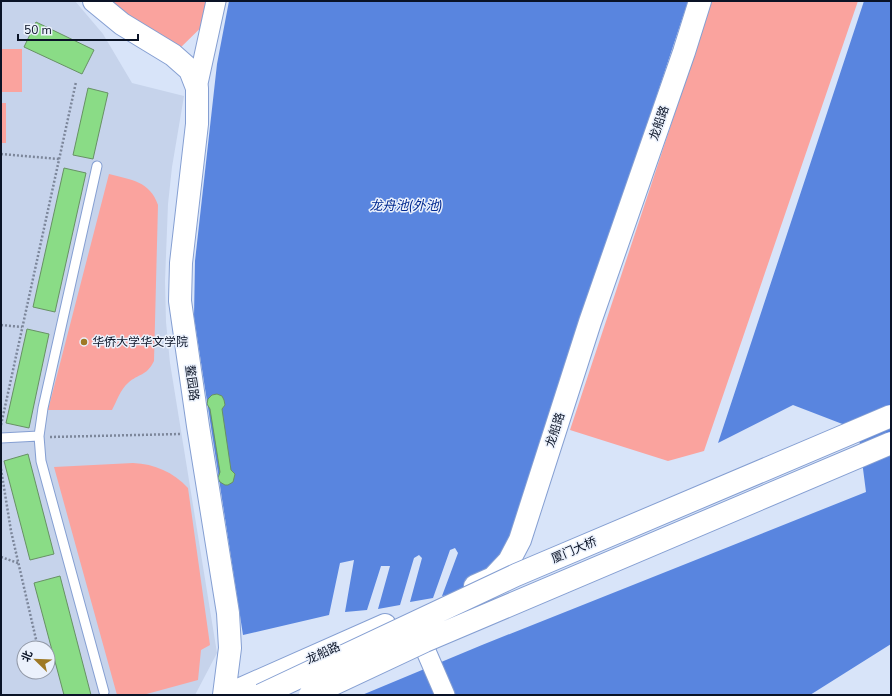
<svg xmlns="http://www.w3.org/2000/svg" width="892" height="696" viewBox="0 0 892 696" font-family="'Nunito Sans','Noto Sans SC',sans-serif">
<rect width="100%" height="100%" fill="#d8e4f9"/>
<path fill="#c6d3eb" fill-rule="evenodd" d="M1,1H75L103,34L132,83L184,96L172,167L168,204L165,281L166,322L170,363L217,653L195,695H1ZM24,648H48V672H24Z"/>
<path fill="#faa39e" d="M94,1H228L173,55Z
M712,1H858L704,451L668,461L570,430Z
M1,49H22V92H1Z
M1,103H6V143H1Z
M109,174C131,180 150,181 158,205L154,361C146,377 139,373 128,383C120,390 117,401 112,410H48Z
M133,463C155,464 173,472 188,488L210,645L201,650L198,680L143,695H117L54,467Z"/>
<path fill="#5985df" d="M229,1H688L507,548L481,577L456,594L442,596L458,553L455,548L450,550L433,598L410,602L422,558L419,555L414,558L400,605L378,609L390,566H381L367,610L345,612L354,560L340,563L329,615L243,635L194,317L195,261L217,64Z
M864,1H891V644L810,695H362L482,645L866,492L858,430L793,405L718,443Z"/>
<path fill="#8adc86" stroke="#679164" d="M36,22L94,50L82,74L24,47Z
M88,88L108,93L93,159L73,155Z
M64,168L86,173L55,312L33,307Z
M27,329L49,334L29,428L6,423Z
M217,394L222,396L224,400L225,405L222,409L231,470L235,474L233,482L228,485H225L220,482L218,478L220,472L210,409L207,404L208,399L212,395Z
M28,454L54,554L30,560L4,461Z
M60,576L91,695H64L34,583Z"/>
<g fill="none" stroke-linecap="round" stroke-linejoin="round">
<g stroke="#859fd2" stroke-width="11">
<path id="lane" d="M97,166L43,408L39,436L41,461L104,692
M1,438L39,436"/>
</g>
<g stroke="#859fd2" stroke-width="21">
<path id="street" d="M197,88L216,1
M416,628L445,695"/>
</g>
<g stroke="#859fd2" stroke-width="24">
<path id="secondary" d="M94,1L122,24L173,55L190,70L197,88V124L181,263L180,301L198,426L228,613L230,648L224,695
M475,586L493,578L509,561L520,540L590,322L684,52L700,1
M227,695L385,625"/>
</g>
<path stroke="#7c869a" stroke-width="2.5" stroke-dasharray="2 2" stroke-linecap="butt" d="M1,154L59,159
M1,325L22,327
M1,425L76,82
M50,437L181,434
M1,469L11,531L38,648
M1,557L18,563"/>
<use href="#lane" stroke="#fff" stroke-width="9"/>
<use href="#street" stroke="#fff" stroke-width="19"/>
<use href="#secondary" stroke="#fff" stroke-width="22"/>
<g stroke="#859fd2" stroke-width="24" stroke-linecap="butt">
<path id="primary-bridge" d="M261,695L516,575L891,416
M310,695L425,641L891,443"/>
</g>
<use href="#primary-bridge" stroke="#fff" stroke-width="22"/>
</g>
<circle fill="#9e7925" stroke="#ebf1fc" stroke-width="1.5" cx="84" cy="342" r="4"/>
<g text-anchor="middle" stroke-width="3" stroke-linejoin="round" paint-order="stroke">
<g font-size="12" fill="#0a1326" stroke="#ebf1fc">
<text transform="translate(659 123) rotate(-71)" y="4">龙船路</text>
<text transform="translate(192 383) rotate(82)" y="4">鳌园路</text>
<text transform="translate(555 430) rotate(-72)" y="4">龙船路</text>
<text transform="translate(574 550) rotate(-23)" y="4">厦门大桥</text>
<text transform="translate(323 653) rotate(-24)" y="4">龙船路</text>
</g>
<g font-size="12" fill="#0a1326" stroke="#ebf1fc" text-anchor="start">
<text x="92" y="346">华侨大学华文学院</text>
</g>
<g font-size="13" font-style="italic" fill="#00288f" stroke="#ebf1fc">
<text x="406" y="210">龙舟池(外池)</text>
</g>
</g>
<rect width="892" height="696" fill="none" stroke="#0a1326" stroke-width="4"/>
<g transform="translate(36 660) rotate(293)"><circle r="19" fill="#ebf1fc" stroke="#9198a6"/>
<path d="M0-3L7 15L0 10L-7 15Z" fill="#9e7925"/>
<text y="-6" font-size="11" font-weight="bold" text-anchor="middle" fill="#0a1326">北</text>
</g>
<path d="M18 34v6h120v-6" fill="none" stroke="#0a1326" stroke-width="2"/>
<text x="24" y="34" font-size="12" fill="#0a1326" stroke="#ebf1fc" stroke-width="3" paint-order="stroke">50 m</text>
</svg>
